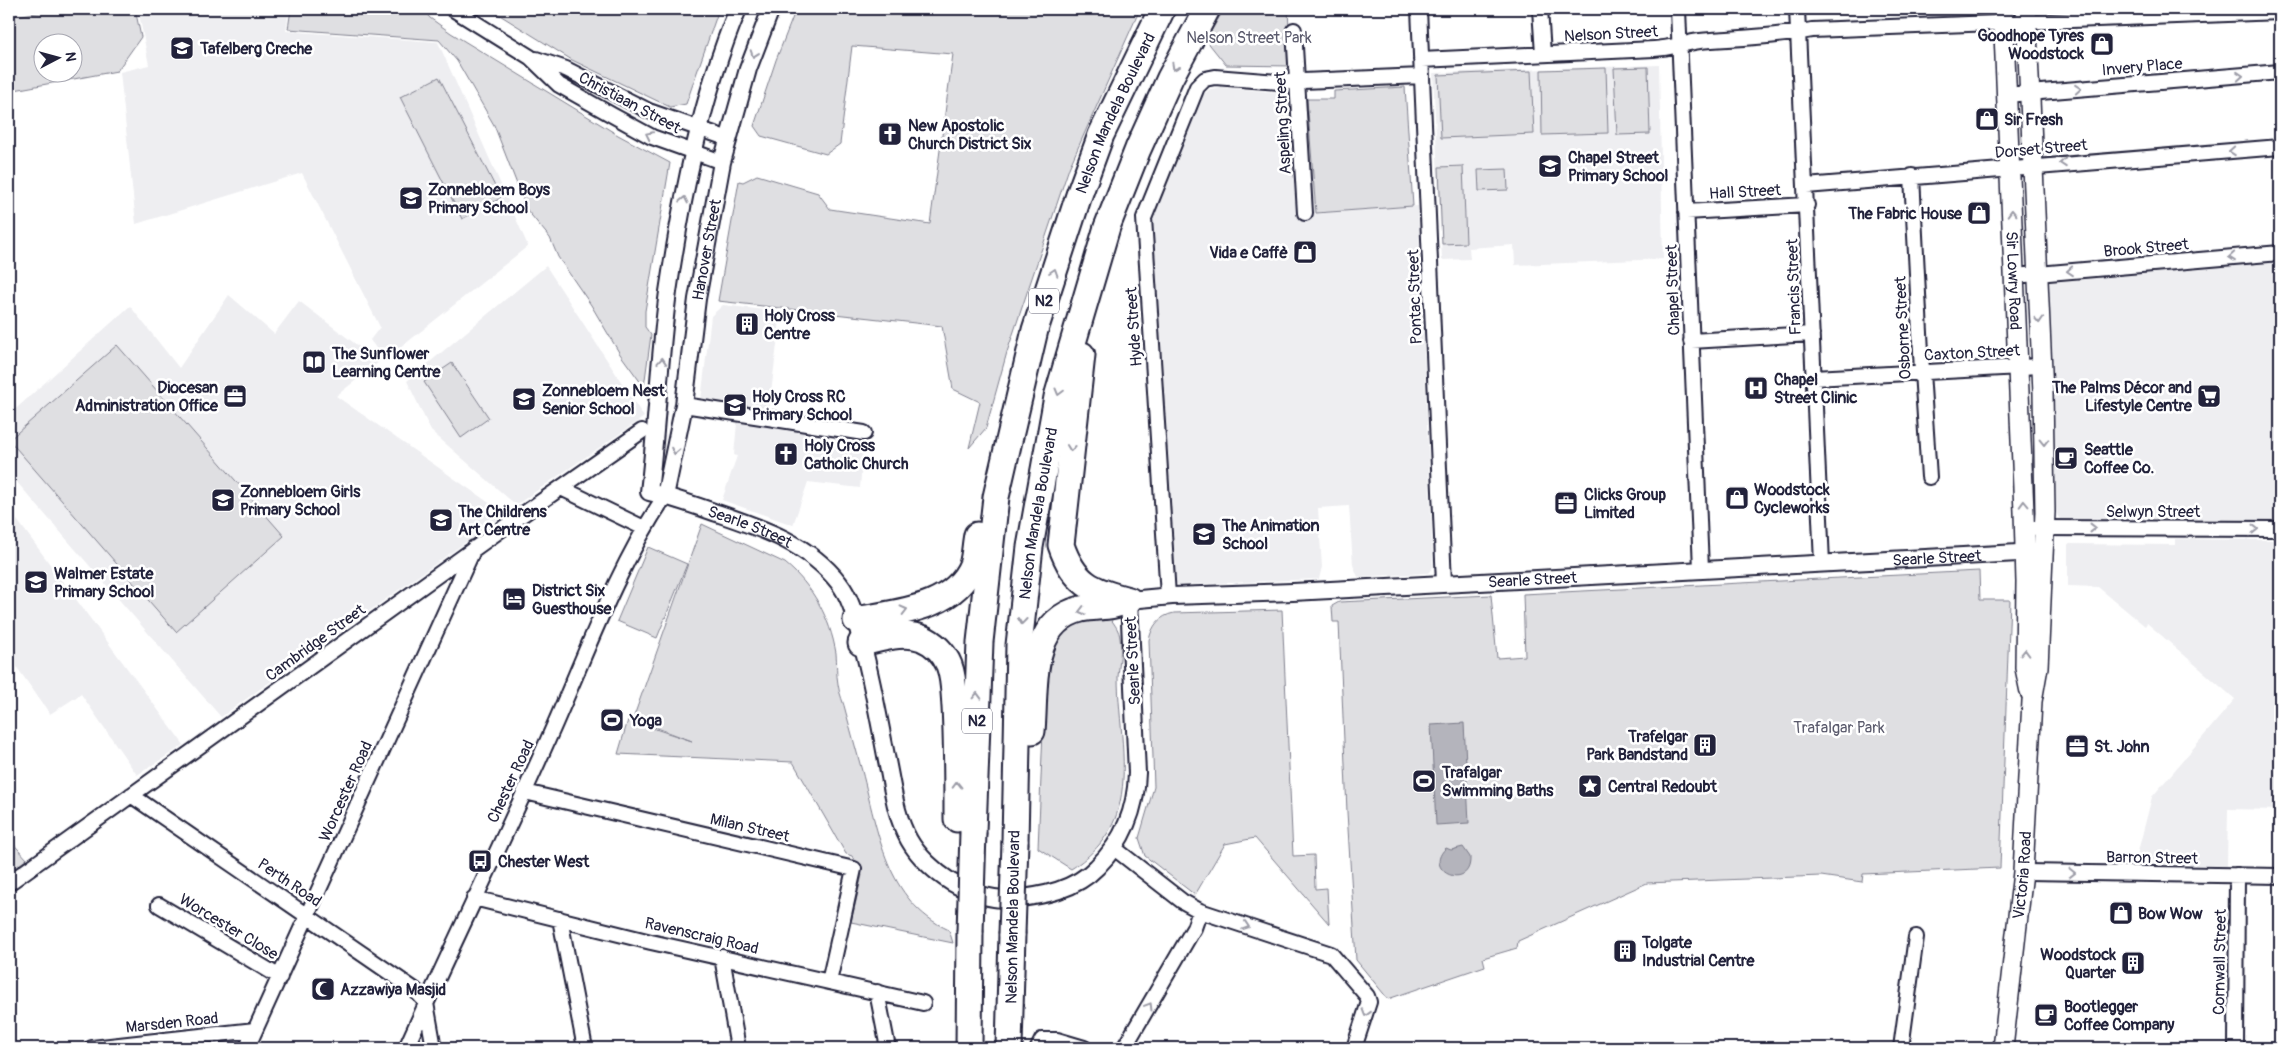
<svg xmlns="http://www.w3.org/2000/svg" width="2289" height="1057" viewBox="0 0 2289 1057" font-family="Pangolin,sans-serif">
<rect width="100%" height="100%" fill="#fff"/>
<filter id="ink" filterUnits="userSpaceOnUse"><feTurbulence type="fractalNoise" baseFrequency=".02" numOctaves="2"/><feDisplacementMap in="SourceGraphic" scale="10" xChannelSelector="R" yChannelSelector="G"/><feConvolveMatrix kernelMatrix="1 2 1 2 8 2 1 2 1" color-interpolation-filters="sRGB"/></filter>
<g filter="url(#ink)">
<path fill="#eeeef1" d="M138,9H289L286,31L438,42L528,246L385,360L370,340L380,327L302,173L136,224L120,72L149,65Z
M1659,65L1663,259L1515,265L1514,245L1469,248L1470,259L1442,260L1433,73Z
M1222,87L1272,92L1306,90L1316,213L1418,206L1433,567L1428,573L1358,577L1353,565L1349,506L1318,508L1322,567L1319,579L1179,585L1174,582L1152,215L1201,97L1210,89Z
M2280,258V524L2068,522L2060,519L2057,515L2056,507L2048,283L2050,280Z
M546,266L644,417L516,505L431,431L407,381Z
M229,295L274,334L299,301L379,362L336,396L505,514L221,717L9,473V415L130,306L179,368Z
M723,305L781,312L767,425L864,437L860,488L808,482L793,525L722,500L737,456L734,455L737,423L699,417L711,316Z
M9,509L184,745L137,775L81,694L50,714L9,656Z
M2175,539L2280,540V810L2228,809L2227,866L2135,863L2152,797L2235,699L2147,623L2145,626L2098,587L2068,586V544L2175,545Z"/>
<path fill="#dfdfe2" stroke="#80808e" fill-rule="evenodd" d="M59,9H135L141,37L117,71L9,91V15H22ZM42,42H72V72H42Z
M291,9H422L430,18L451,33L618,135L670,163L645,311V327L651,335L644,387L620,354L591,305L558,257L550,238L527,210L494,125L457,61L439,40L288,29Z
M490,9H719L686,104L670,107L572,60Z
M796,9H1140L1069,168L1007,352L986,428L969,448L980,402L953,389L942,326L718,301L739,181L743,182L757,175L818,193L830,209L930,224L953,54L852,46L840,144L826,154L761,136L754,126L776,60Z
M1224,9H1288L1291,66L1226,65L1206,40Z
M1648,67L1650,134L1617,135L1614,68Z
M1606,68L1608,133L1542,135L1541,70Z
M1531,71L1534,134L1441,138L1438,75Z
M439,77L501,198L462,219L400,97Z
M1405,87L1413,206L1316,213L1307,99H1334V91Z
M1463,166L1466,243L1442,244L1439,167Z
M1507,169L1508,190L1479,191L1478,170Z
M117,345L284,536L176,632L9,440Z
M452,363L489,418L461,438L424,382Z
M702,524L785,563C813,586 830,618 836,653C837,663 836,674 838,684C839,694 844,703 846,713C851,732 857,752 862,771C878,832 886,901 949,930L953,943L851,922L862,875L852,856L846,854L793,762L618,754L628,720L692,741L633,719Z
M648,547L687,564L657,638L617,621Z
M1979,571L1980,600H2010L2000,868L1863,874L1862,882L1821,876L1647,883L1518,941L1517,948L1483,958L1485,966L1388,999L1356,960L1347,812L1339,622H1333L1332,606L1339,602L1491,595L1497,658L1525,656L1523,594Z
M1282,610L1293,856L1314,855L1315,889L1327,888L1329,924L1255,838L1225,844L1195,895L1145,856L1139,838L1154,787L1149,640C1152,626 1159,616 1174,613Z
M1080,618H1110C1115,625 1119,630 1120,638C1122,650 1119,664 1118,677C1118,719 1130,770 1118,810C1111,835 1092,856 1071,869L1038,848L1043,731L1041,718L1054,637Z
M9,839L27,859L9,872Z"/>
<path fill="#b4b4bc" stroke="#7a7a88" d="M1464,723L1469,823L1436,825L1431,725Z
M1463,847L1470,857C1472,892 1421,872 1446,848L1451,850Z"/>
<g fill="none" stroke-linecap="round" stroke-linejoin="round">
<g stroke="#22223b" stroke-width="18">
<path id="minor" d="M453,9L530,57L559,85L612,115L652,137L722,162
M1419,9L1444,583
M1540,9L1543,54
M1678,9L1701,569
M1797,9L1822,563
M1294,30L1305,213
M536,59L566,69L649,111L729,139
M1421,60L1654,49C1670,48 1685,43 1700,41C1738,38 1775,37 1812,30L2280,12
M2006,95L2280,72
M1912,176L1922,372L1929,477
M1806,186L2280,147
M1686,212L1807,205
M2014,276L2280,253
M1691,341L1812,334
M1814,378L2042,366
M684,405L864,433
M561,488L644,528
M2036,528L2280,529
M1168,596L1144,218L1197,87L1205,79L1215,77L1279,82L1422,76
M525,792L854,869L829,982
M131,795L415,990L426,1002
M1114,848L1182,901L1200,911L1331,954L1367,996L1369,1002L1354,1048
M2023,872L2280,876
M9,883L499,531L642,431
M474,898L651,942L923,1003
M159,905L280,977
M560,919L585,1048
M722,957L738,1048
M877,992L888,1048
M426,1003L434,1048
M92,1048L255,1030
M247,1048L474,548
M406,1048C453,943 504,840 550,735C586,654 616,569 665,496
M1038,1048L1042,1040H1057L1084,1048
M1124,1048L1194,928L1200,911
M1901,1048L1916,937
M2236,1048L2237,875"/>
</g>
<g stroke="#22223b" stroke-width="20">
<g id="tertiary">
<path id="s1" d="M738,9C701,98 682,197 668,292C659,358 657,426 649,492C671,497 691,504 711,511C758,527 808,542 839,583C853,601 856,623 862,643C873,684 880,725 888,766C893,791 896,817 909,840C918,856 935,872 951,882C970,893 990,900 1012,899C1043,896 1075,890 1097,867C1124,840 1136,810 1137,773L1129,600L1172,596L1293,592L2037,552"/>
<path id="s2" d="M665,496L684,405L697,299L722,162L748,69L771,9"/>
</g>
</g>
<g stroke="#22223b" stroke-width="22">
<g id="secondary">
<path id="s3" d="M2003,9L2024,512L2026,582L2025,668L2030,692"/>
<path id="s4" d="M2003,1048L2023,872L2032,701L2038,667L2045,512L2043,393L2026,9"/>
</g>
</g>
<g stroke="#22223b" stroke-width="29">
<g id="motorway">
<path d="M1082,355L1061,545C1074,583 1091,591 1129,600"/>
<path d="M856,620C897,612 954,609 972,565C975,556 975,544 977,535"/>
<path d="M861,643C881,639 903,631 922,638C934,643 944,653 949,665C954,678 954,693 955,707C957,744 957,781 957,819"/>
<path d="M1032,731C1036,689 1027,622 1081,609C1097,606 1112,608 1127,601"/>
<path id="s5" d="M973,832L980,642L996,497L1008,445L1035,330L1079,195L1101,135L1162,9"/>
<path id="s6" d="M1015,842L1019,645L1030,547L1057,397L1107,227L1138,149L1170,78L1207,9"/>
<path d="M969,1048L970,932"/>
<path d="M1009,1048L1012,934"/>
</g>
</g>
<use href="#minor" stroke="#fff" stroke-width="14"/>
<use href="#tertiary" stroke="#fff" stroke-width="16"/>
<use href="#secondary" stroke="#fff" stroke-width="19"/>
<use href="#motorway" stroke="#fff" stroke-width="25"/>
<g stroke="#22223b" stroke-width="29" stroke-linecap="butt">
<path id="motorway-bridge" d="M970,932L973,832
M1012,934L1015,842"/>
</g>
<use href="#motorway-bridge" stroke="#fff" stroke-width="25"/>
</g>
<defs><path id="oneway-chevron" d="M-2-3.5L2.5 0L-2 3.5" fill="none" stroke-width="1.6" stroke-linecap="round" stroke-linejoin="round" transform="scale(1.25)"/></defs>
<g stroke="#9c9ca7">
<use href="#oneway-chevron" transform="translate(754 54) rotate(109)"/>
<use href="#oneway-chevron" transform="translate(1175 67) rotate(119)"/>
<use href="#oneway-chevron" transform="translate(2240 76) rotate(-5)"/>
<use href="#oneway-chevron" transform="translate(2078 89) rotate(-5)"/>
<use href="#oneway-chevron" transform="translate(649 135) rotate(-154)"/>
<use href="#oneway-chevron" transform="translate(2232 151) rotate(176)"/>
<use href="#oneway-chevron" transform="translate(2063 163) rotate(176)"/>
<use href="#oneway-chevron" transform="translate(684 200) rotate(-78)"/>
<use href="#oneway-chevron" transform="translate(2012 213) rotate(-92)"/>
<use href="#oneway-chevron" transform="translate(2232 257) rotate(175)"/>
<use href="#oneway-chevron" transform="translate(2070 271) rotate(175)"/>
<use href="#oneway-chevron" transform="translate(1054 272) rotate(-72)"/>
<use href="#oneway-chevron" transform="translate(2039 320) rotate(87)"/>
<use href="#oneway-chevron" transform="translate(662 361) rotate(-85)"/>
<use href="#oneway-chevron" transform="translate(1059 392) rotate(105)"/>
<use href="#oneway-chevron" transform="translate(2044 442) rotate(89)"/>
<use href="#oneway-chevron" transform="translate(1071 448) rotate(96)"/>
<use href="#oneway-chevron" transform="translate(675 451) rotate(101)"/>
<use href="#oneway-chevron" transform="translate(2024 504) rotate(-92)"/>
<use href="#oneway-chevron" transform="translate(2093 528)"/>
<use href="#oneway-chevron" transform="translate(2255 529)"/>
<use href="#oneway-chevron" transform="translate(904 610) rotate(-14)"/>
<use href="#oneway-chevron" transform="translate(1082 611) rotate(166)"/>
<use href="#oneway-chevron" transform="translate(1022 621) rotate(96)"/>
<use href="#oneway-chevron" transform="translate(2025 653) rotate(-89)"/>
<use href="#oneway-chevron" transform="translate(977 696) rotate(-88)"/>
<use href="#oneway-chevron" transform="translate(957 785) rotate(-91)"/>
<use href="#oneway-chevron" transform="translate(2072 873) rotate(1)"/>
<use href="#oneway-chevron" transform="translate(1246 926) rotate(18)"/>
<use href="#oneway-chevron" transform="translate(1149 1006) rotate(-59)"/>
<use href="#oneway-chevron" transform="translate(1366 1013) rotate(107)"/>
</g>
</g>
<defs>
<g id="shop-square" transform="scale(1.25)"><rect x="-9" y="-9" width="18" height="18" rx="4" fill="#22223b" stroke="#fff"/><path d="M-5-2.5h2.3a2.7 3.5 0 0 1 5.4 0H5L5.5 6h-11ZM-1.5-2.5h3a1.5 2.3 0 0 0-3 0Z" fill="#fff"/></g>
<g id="school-square" transform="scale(1.25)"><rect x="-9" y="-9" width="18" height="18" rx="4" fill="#22223b" stroke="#fff"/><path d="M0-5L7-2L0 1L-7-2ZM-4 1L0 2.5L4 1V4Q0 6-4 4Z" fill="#fff"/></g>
<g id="church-square" transform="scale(1.25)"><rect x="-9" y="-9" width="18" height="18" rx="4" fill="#22223b" stroke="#fff"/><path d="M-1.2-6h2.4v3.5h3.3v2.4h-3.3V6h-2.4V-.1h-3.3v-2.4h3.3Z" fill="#fff"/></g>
<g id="building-square" transform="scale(1.25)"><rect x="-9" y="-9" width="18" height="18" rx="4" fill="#22223b" stroke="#fff"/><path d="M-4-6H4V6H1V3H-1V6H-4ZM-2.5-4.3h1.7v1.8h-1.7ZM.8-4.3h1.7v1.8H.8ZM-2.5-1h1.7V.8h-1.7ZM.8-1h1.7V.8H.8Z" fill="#fff"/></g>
<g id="library-square" transform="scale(1.25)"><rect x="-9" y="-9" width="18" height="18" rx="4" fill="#22223b" stroke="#fff"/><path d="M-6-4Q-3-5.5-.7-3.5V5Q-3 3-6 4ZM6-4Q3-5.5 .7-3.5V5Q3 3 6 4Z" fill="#fff"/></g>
<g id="hospital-square" transform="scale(1.25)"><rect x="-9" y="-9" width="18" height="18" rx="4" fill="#22223b" stroke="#fff"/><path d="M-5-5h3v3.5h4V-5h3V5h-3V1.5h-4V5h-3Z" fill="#fff"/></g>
<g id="office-square" transform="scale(1.25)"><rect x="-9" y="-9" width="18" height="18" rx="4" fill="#22223b" stroke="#fff"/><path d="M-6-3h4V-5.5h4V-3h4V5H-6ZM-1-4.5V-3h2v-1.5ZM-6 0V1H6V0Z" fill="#fff"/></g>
<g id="supermarket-square" transform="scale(1.25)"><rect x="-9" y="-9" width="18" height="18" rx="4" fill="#22223b" stroke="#fff"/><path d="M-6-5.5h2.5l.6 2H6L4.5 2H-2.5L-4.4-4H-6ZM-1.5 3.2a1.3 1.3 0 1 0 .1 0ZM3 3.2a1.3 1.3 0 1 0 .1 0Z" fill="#fff"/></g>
<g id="cafe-square" transform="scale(1.25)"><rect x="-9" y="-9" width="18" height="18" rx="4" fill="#22223b" stroke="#fff"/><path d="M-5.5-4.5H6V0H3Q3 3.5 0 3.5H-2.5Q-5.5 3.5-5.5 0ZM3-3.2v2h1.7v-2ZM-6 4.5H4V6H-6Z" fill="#fff"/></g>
<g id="university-square" transform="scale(1.25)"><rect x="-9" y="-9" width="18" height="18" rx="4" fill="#22223b" stroke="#fff"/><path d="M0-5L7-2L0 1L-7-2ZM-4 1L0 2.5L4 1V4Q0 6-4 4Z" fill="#fff"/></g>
<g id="hotel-square" transform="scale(1.25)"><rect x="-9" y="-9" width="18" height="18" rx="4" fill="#22223b" stroke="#fff"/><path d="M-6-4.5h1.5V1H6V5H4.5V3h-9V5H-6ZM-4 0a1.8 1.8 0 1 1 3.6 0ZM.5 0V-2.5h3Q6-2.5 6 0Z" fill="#fff"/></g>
<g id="stadium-square" transform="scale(1.25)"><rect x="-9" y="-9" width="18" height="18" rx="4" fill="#22223b" stroke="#fff"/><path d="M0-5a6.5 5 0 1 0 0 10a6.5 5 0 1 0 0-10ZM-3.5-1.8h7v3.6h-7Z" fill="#fff"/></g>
<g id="sight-square" transform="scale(1.25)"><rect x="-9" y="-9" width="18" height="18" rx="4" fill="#22223b" stroke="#fff"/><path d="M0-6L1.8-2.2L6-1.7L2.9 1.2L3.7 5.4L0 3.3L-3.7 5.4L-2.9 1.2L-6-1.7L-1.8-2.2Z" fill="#fff"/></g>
<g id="bus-square" transform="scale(1.25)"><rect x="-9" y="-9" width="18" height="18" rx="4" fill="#22223b" stroke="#fff"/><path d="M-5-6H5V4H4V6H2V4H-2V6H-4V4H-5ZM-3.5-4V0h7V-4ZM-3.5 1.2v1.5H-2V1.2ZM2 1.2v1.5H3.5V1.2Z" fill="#fff"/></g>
<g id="mosque-square" transform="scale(1.25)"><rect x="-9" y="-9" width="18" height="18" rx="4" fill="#22223b" stroke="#fff"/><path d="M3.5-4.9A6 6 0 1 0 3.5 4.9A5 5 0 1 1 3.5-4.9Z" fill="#fff"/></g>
</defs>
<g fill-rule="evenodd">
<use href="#shop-square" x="2102" y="44"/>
<use href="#school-square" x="182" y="48"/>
<use href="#shop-square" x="1987" y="119"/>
<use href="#church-square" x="890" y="134"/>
<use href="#school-square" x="1550" y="166"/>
<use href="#school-square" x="411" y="198"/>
<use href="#shop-square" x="1979" y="213"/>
<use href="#shop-square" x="1305" y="252"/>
<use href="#building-square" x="747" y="324"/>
<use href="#library-square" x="314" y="362"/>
<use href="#hospital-square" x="1756" y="388"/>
<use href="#office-square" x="235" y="396"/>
<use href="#supermarket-square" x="2209" y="396"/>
<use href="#school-square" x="524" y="399"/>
<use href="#school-square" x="735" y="405"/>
<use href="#church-square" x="786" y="454"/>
<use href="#cafe-square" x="2066" y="458"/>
<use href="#shop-square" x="1737" y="498"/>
<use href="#school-square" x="223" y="500"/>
<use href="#office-square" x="1566" y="503"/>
<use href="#school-square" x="441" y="520"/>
<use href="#university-square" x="1204" y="534"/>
<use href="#school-square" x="36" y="582"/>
<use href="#hotel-square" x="514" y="599"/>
<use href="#stadium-square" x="612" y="720"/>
<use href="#building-square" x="1705" y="745"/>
<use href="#office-square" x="2077" y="746"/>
<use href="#stadium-square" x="1424" y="781"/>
<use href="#sight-square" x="1590" y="786"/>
<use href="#bus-square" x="480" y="861"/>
<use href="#shop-square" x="2121" y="913"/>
<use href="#building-square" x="1625" y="951"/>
<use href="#building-square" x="2133" y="963"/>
<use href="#mosque-square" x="323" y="989"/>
<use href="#cafe-square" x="2046" y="1015"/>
</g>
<g text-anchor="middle" stroke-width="5" stroke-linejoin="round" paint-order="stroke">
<g fill="#fff" stroke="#646476" stroke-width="1">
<rect x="1029" y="288.5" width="30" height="25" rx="4"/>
<rect x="962" y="708.5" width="30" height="25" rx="4"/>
</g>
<g font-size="15" font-weight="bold" fill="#22223b">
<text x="1044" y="306">N2</text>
<text x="977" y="726">N2</text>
</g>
<g font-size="16" fill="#22223b" stroke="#fff">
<text transform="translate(1611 33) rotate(-3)" y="6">Nelson Street</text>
<text transform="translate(2142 66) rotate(-5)" y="6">Invery Place</text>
<text transform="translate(630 102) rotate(28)" y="6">Christiaan Street</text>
<text dy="6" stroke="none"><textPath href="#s5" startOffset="739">Nelson Mandela Boulevard</textPath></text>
<text transform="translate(1282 123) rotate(-93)" y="6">Aspeling Street</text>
<text transform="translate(2041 148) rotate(-5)" y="6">Dorset Street</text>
<text transform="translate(1745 191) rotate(-3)" y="6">Hall Street</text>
<text transform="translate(2146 247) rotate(-5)" y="6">Brook Street</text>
<text dy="6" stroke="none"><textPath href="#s2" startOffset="250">Hanover Street</textPath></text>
<text dy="6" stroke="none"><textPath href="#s3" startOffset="272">Sir Lowry Road</textPath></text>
<text transform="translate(1793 287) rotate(-92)" y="6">Francis Street</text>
<text transform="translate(1672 290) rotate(-92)" y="6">Chapel Street</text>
<text transform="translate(1414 297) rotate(-92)" y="6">Pontac Street</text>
<text transform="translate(1133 327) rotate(-94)" y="6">Hyde Street</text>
<text transform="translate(1902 328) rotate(-93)" y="6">Osborne Street</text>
<text transform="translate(1972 352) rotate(-3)" y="6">Caxton Street</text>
<text x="2153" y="517">Selwyn Street</text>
<text dy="6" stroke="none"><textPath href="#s6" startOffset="330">Nelson Mandela Boulevard</textPath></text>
<text dy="6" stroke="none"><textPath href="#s1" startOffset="600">Searle Street</textPath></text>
<text dy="6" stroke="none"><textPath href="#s1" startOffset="2279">Searle Street</textPath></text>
<text dy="6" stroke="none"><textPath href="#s1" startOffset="1874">Searle Street</textPath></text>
<text transform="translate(315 642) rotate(-36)" y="6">Cambridge Street</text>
<text transform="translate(1132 661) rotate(-93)" y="6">Searle Street</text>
<text transform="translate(510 781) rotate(-65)" y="6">Chester Road</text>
<text transform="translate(345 791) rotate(-66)" y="6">Worcester Road</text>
<text transform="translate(750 827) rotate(13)" y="6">Milan Street</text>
<text transform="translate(2152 857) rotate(1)" y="6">Barron Street</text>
<text dy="6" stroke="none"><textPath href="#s4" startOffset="174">Victoria Road</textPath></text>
<text transform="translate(290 882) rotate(34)" y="6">Perth Road</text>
<text transform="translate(1012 917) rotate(-89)" y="6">Nelson Mandela Boulevard</text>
<text transform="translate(229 926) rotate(31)" y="6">Worcester Close</text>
<text transform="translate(702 935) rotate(13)" y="6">Ravenscraig Road</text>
<text transform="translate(2219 962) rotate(-89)" y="6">Cornwall Street</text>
<text transform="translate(172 1022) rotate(-6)" y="6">Marsden Road</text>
</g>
<g font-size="16" font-weight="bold" fill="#22223b" stroke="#fff" text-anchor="start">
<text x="2084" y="41" text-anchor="end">Goodhope Tyres<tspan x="2084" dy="18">Woodstock</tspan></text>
<text x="200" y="54">Tafelberg Creche</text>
<text x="2004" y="125">Sir Fresh</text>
<text x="908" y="131">New Apostolic<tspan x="908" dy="18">Church District Six</tspan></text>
<text x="1568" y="163">Chapel Street<tspan x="1568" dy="18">Primary School</tspan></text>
<text x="428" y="195">Zonnebloem Boys<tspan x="428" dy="18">Primary School</tspan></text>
<text x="1962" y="219" text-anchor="end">The Fabric House</text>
<text x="1288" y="258" text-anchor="end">Vida e Caffè</text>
<text x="764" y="321">Holy Cross<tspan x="764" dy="18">Centre</tspan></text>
<text x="332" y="359">The Sunflower<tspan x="332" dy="18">Learning Centre</tspan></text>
<text x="1774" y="385">Chapel<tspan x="1774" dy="18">Street Clinic</tspan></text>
<text x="218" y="393" text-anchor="end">Diocesan<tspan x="218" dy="18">Administration Office</tspan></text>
<text x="2192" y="393" text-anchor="end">The Palms Décor and<tspan x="2192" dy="18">Lifestyle Centre</tspan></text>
<text x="542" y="396">Zonnebloem Nest<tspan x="542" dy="18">Senior School</tspan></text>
<text x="752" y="402">Holy Cross RC<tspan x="752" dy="18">Primary School</tspan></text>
<text x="804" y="451">Holy Cross<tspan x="804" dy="18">Catholic Church</tspan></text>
<text x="2084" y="455">Seattle<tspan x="2084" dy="18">Coffee Co.</tspan></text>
<text x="1754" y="495">Woodstock<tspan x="1754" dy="18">Cycleworks</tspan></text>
<text x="240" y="497">Zonnebloem Girls<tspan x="240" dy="18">Primary School</tspan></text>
<text x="1584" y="500">Clicks Group<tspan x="1584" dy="18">Limited</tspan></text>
<text x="458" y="517">The Childrens<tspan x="458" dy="18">Art Centre</tspan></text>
<text x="1222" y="531">The Animation<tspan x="1222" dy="18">School</tspan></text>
<text x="54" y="579">Walmer Estate<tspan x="54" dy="18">Primary School</tspan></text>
<text x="532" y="596">District Six<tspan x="532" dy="18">Guesthouse</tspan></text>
<text x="630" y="726">Yoga</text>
<text x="1688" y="742" text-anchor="end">Trafelgar<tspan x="1688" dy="18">Park Bandstand</tspan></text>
<text x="2094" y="752">St. John</text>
<text x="1442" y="778">Trafalgar<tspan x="1442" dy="18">Swimming Baths</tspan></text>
<text x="1608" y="792">Central Redoubt</text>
<text x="498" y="867">Chester West</text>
<text x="2138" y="919">Bow Wow</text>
<text x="1642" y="948">Tolgate<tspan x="1642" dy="18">Industrial Centre</tspan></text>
<text x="2116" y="960" text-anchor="end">Woodstock<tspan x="2116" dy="18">Quarter</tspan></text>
<text x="340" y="995">Azzawiya Masjid</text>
<text x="2064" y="1012">Bootlegger<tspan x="2064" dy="18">Coffee Company</tspan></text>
</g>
<g font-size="16" fill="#5b5b6d" stroke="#fff">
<text x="1249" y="43">Nelson Street Park</text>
<text x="1839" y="733">Trafalgar Park</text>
</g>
</g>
<rect width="2289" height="1057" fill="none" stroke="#fff" stroke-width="30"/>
<rect x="15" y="15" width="2259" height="1027" fill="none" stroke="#22223b" stroke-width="2" filter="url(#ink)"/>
<g transform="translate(58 58) rotate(84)"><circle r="24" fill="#ffffff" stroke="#a7a7b1"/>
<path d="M0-4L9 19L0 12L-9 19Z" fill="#22223b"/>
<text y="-8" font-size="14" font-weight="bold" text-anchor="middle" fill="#22223b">N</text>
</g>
</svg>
